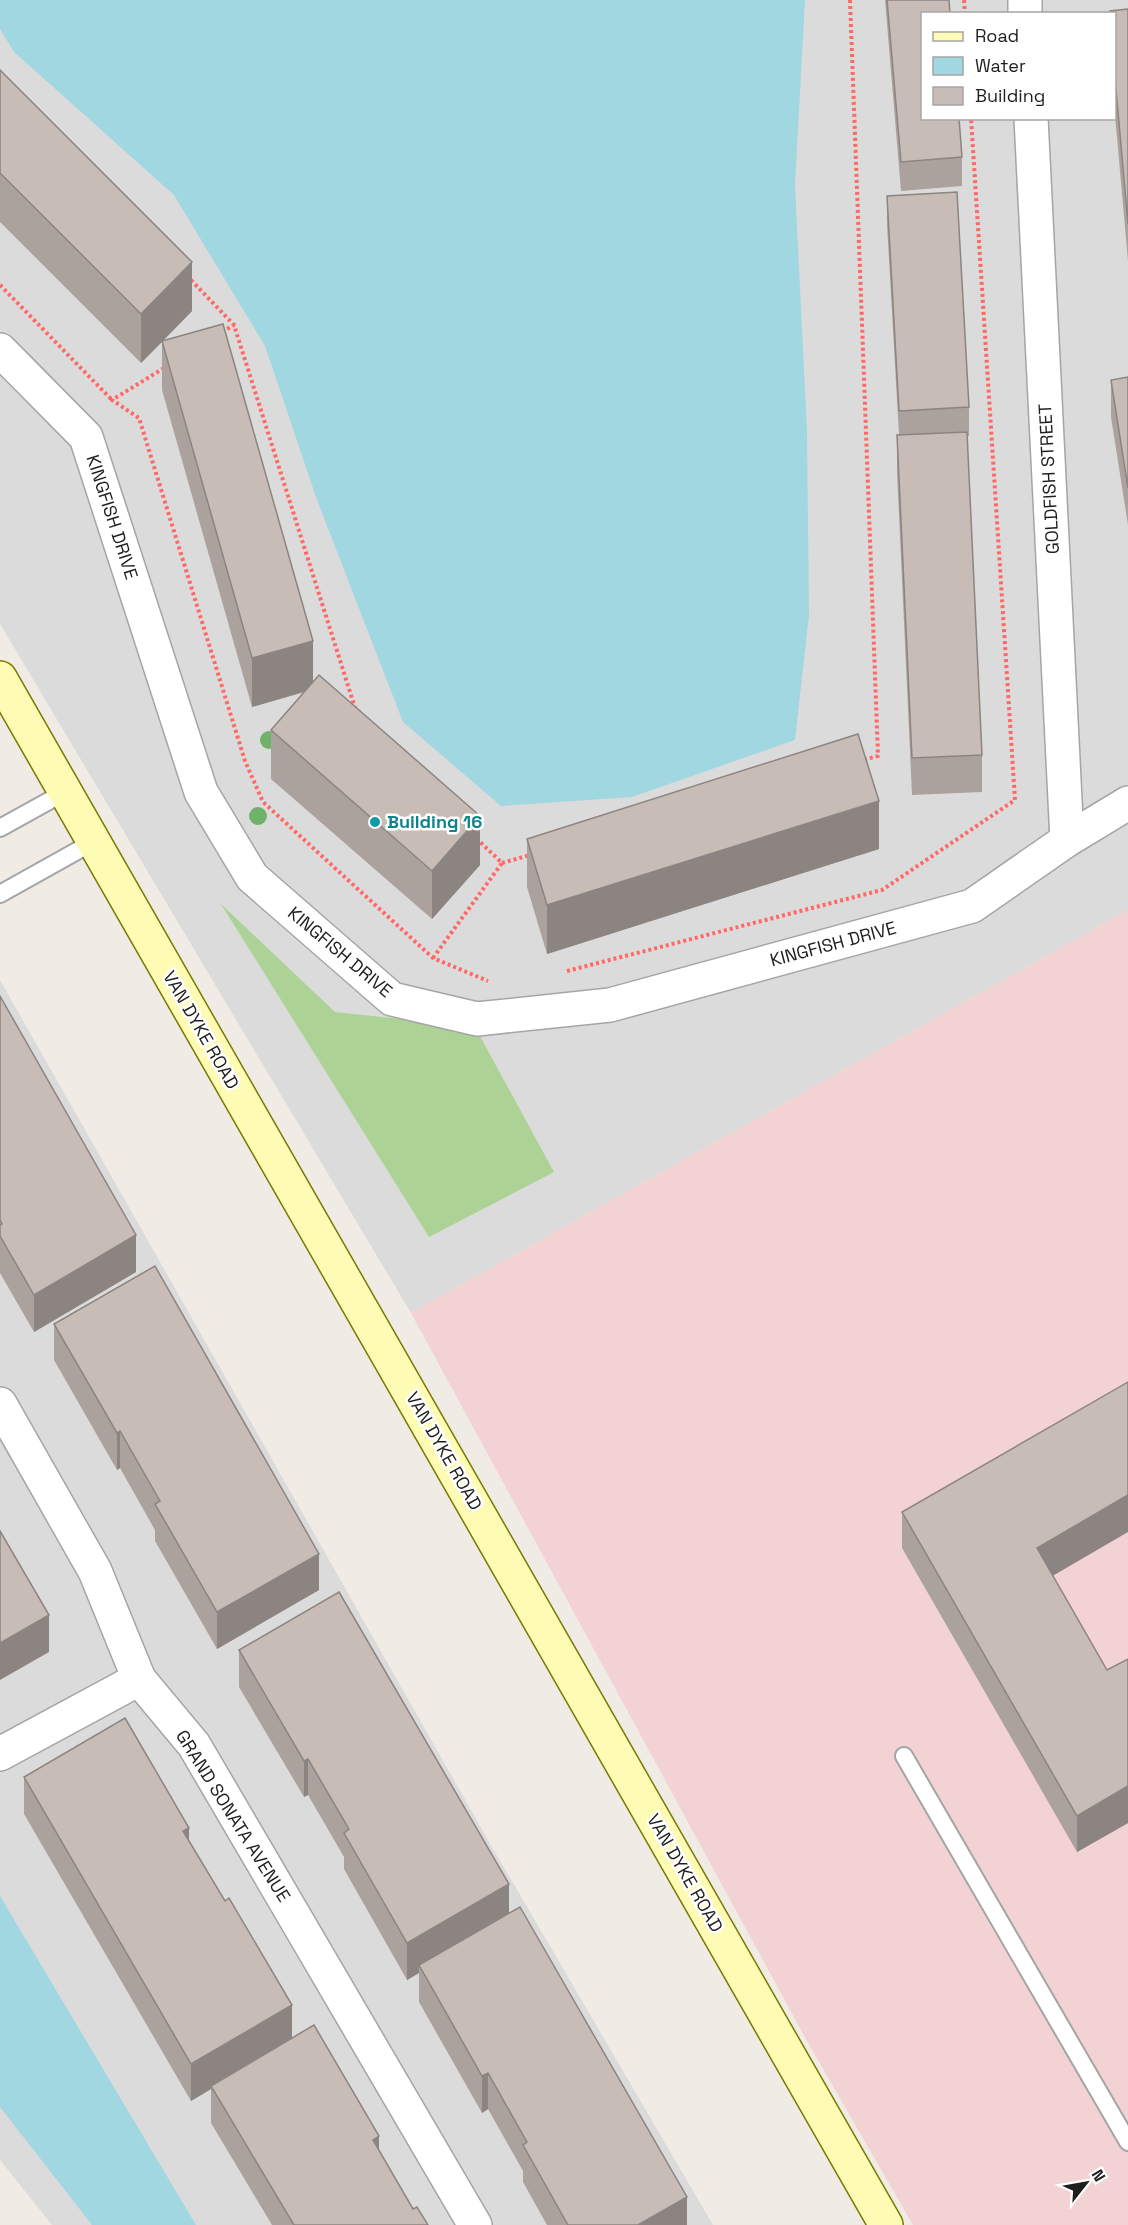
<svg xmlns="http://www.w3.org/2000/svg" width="1128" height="2225" viewBox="0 0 1128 2225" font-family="'Space Grotesk',sans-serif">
<rect width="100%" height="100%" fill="#f0ebe4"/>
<path fill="#dcdbdb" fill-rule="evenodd" d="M0,0H1128V910L411,1313L0,624ZM922,14H1114V118H922Z
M0,980L492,1847L713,2225H52L0,2160Z"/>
<path fill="#f2d2d3" d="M1128,910V2225H913L807,2041L411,1313Z"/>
<path fill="#acd296" d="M221,904L335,1012L475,1027L554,1172L429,1237Z"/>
<path fill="#a1d7e0" d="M0,0H805L795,185L807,431L809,615L795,740L632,797L501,806L403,722L317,500L265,346L174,195L14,52L0,29Z
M0,1896L196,2225H92L0,2107Z"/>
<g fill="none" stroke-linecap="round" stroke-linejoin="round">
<g stroke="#a5a5a5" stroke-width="20">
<path id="service" d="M0,828L65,792
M0,894L93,842
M904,1756L1128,2142"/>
</g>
<g stroke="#a5a5a5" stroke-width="36">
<path id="minor" d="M1025,0V14
M1031,118L1067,840
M0,350L86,437L201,792L252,877L392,999L477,1019L610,1005L972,906L1067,840L1128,803
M0,1404L95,1571L139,1679L194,1745L475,2225
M0,1754L139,1679"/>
</g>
<g stroke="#787a00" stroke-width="36">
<path id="secondary" d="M0,678L886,2225"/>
</g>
<path stroke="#ff6865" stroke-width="4" stroke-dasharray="3 3" stroke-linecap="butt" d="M850,0L878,756L863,760
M964,0L965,14
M191,280L234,325L356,711
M0,285L112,400
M222,332L234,325
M164,368L112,400L139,418L245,761L263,802L433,958L488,981
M502,863L530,855
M433,958L502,863L477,839
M567,971L882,890L1015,800L971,118"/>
<use href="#service" stroke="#fff" stroke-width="16"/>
<use href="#minor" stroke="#fff" stroke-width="33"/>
<use href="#secondary" stroke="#fdfbb4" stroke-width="33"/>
</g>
<g fill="#6fb269">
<circle cx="269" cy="740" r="9"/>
<circle cx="258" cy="816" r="9"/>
</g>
<path fill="#aca29d" d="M885,0H949L962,157V186L901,191Z
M1128,9V261L1114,104V14Z
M0,70L192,311L163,341L313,683L480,865L432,919L271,779V730L305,692L252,707L162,390V342L141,363L0,222Z
M887,196L969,407V436H967L982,755V792L912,795L897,472V435H899L887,225Z
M1128,377V525L1111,417V380Z
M527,839L879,849L547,954L527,887Z
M0,996L136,1272L34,1332L0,1273Z
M54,1324L319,1590L217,1649L155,1541V1530L120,1468L117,1470L54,1360Z
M902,1512L1053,1576L1107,1670L1128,1659V1823L1077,1852L902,1548Z
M239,1650L509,1913L687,2225H547L523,2182V2171L488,2109L482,2113L419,2002V1973L407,1980L344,1869V1857L308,1795L304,1797L239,1687Z
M24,1777L189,1841L292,2038L379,2151L413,2209L428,2225H272L211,2123V2089L191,2101L24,1814Z"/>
<path fill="#8c8480" d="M192,262V311L141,363V314Z
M313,641V689L252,707V658Z
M879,801V849L547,954V905Z
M480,816V865L432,919V871Z
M136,1235V1272L34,1332V1295Z
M120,1431V1468L117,1470V1433Z
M1128,1495V1532L1037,1585V1548Z
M319,1554V1590L217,1649V1612Z
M49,1615V1652L0,1680V1643Z
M308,1759V1795L304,1797V1761Z
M1128,1786V1823L1077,1852V1816Z
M189,1828V1865L183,1831Z
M509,1884V1921L419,1965V1973L407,1980V1943Z
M292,2005V2042L211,2086V2089L191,2101V2064Z
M488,2073V2109L482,2113V2076Z
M379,2136V2172L373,2140Z
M687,2197V2225H638Z"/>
<path fill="#c8bcb7" stroke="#8c8480" stroke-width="1.5" d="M887,0H949L950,14H922V118H959L962,157L901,162Z
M1128,9V224L1114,67V14H1110V11Z
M0,70L192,262L141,314L0,173Z
M957,192L969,407L899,411L887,196Z
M223,324L313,641L252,658L162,341Z
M1128,377V488L1111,380Z
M967,432L982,755L912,758L897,435Z
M319,675L480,816L432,871L271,730Z
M858,734L879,801L547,905L527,839Z
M0,996L136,1235L34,1295L0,1236V1225L2,1224L0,1220Z
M155,1266L319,1554L217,1612L155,1504L160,1501L120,1431L117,1433L54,1324Z
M1128,1382V1495L1037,1548L1107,1670L1128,1659V1786L1077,1816L902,1512Z
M0,1531L49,1615L0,1643Z
M339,1592L509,1884L407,1943L344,1833L349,1829L308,1759L304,1761L239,1650Z
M125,1718L189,1828L183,1831L225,1901L229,1898L292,2005L191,2064L24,1777Z
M520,1907L687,2197L638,2225H568L523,2145L527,2142L488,2073L482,2076L419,1965Z
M314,2025L379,2136L373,2140L413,2209L417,2207L428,2225H294L211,2086Z"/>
<circle fill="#0f9aa8" stroke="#fff" stroke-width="2" cx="375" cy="822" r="6"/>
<g text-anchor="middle" stroke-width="5" stroke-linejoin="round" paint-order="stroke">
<g font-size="18" fill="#1e1e1e" stroke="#fff">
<text transform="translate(1049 479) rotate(-93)" y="6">GOLDFISH STREET</text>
<text transform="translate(112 517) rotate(72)" y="6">KINGFISH DRIVE</text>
<text transform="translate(833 944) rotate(-15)" y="6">KINGFISH DRIVE</text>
<text transform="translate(340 952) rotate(40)" y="6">KINGFISH DRIVE</text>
<text transform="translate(201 1030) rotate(60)" y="6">VAN DYKE ROAD</text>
<text transform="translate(444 1451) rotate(60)" y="6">VAN DYKE ROAD</text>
<text transform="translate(233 1816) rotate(58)" y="6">GRAND SONATA AVENUE</text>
<text transform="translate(685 1873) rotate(60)" y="6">VAN DYKE ROAD</text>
</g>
<g font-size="18" font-weight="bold" fill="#0d838f" stroke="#fff" text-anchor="start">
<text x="387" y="828">Building 16</text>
</g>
</g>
<rect x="921" y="12" width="195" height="108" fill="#ffffff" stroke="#a5a5a5" stroke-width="1.5"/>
<rect x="933" y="32" width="30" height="9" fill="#fdfbb4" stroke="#a5a5a5" stroke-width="1.5"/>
<text x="975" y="42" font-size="18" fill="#1e1e1e">Road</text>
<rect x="933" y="57" width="30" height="18" fill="#a1d7e0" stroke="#a5a5a5" stroke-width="1.5"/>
<text x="975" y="72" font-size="18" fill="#1e1e1e">Water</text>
<rect x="933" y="87" width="30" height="18" fill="#c8bcb7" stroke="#a5a5a5" stroke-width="1.5"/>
<text x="975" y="102" font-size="18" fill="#1e1e1e">Building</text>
<g transform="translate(1086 2183) rotate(59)" stroke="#ffffff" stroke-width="4.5" paint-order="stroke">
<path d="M0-4.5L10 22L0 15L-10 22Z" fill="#1e1e1e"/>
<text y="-9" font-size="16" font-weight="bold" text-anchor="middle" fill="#1e1e1e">N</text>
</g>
</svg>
